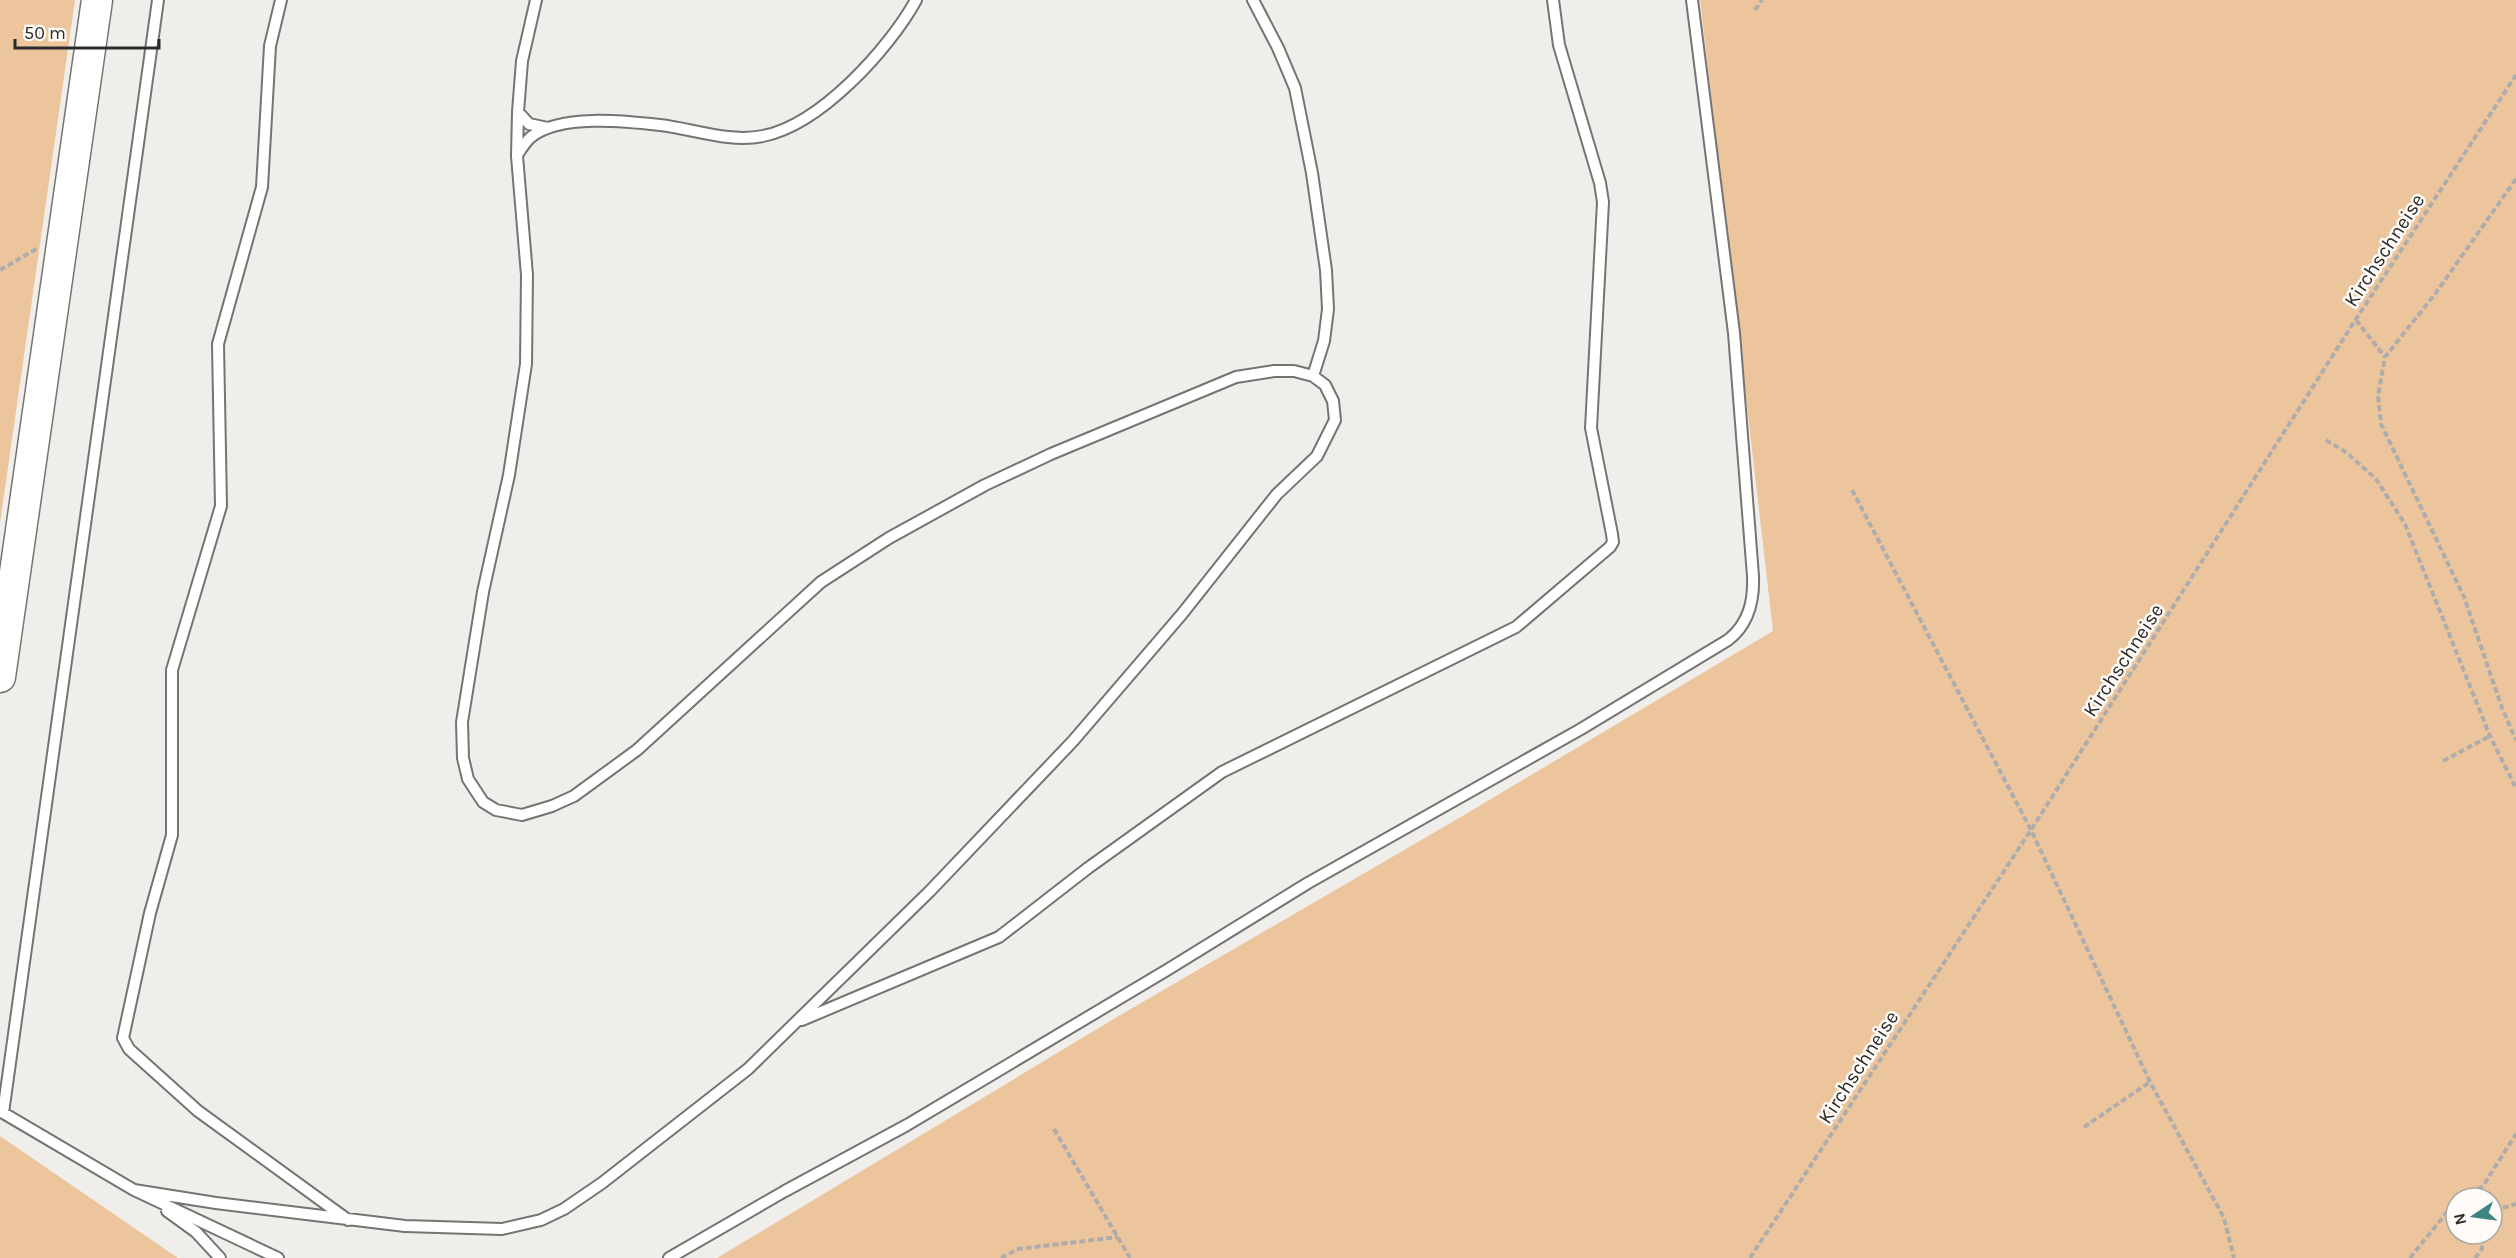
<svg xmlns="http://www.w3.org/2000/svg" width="2516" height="1258" viewBox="0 0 2516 1258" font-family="Karla,sans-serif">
<rect width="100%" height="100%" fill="#f0eeeb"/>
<path fill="#ecc59c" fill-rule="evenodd" d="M0,0H75L0,523Z
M1700,0H2516V1258H717L1117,1017L1454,821L1773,631ZM2456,1198H2492V1234H2456Z
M0,1136L178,1258H0Z"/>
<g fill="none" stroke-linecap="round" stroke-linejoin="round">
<g stroke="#767472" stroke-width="14">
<path id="service" d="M281,0L270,46L262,187L218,344L221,506L172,670V835L150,913L123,1038L129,1049L198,1111L348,1220
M1253,0L1278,48L1295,88L1312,173L1326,270L1328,309L1324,341L1313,376
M518,112L529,124L548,128
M517,155C521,149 525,142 531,137C560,114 624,121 660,125C694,129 729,143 763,136C820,125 889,49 916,0
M802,1020L999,937L1088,868L1222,772L1516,627L1610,547L1613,542L1612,534L1591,428L1603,202L1600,183L1559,45L1553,0
M0,1111L134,1190L278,1258
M3,1113L158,0
M134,1190L216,1203L405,1226L502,1229L541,1220L564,1209L602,1183L748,1069L930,891L1073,741L1182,614L1277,494L1317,456L1335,420L1333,401L1325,385L1313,376L1294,371H1274L1236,377L1051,454L985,485L889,538L821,582L637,750L574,796L552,806L522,815L496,810L483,802L468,779L463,758L462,722L483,592L509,475L526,364L527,275L517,156L518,112L522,61L536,0
M167,1211L196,1232L220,1258
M669,1258L785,1191L907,1125L1167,970L1308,883L1581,729L1728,640C1749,624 1754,601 1753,576L1734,333L1692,0"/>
</g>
<g stroke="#767472" stroke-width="33">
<path id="secondary" d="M0,677L97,0"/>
</g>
<path stroke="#afadab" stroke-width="4" stroke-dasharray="6 3" stroke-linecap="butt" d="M1755,10L1762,0
M2516,179L2435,294L2385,357L2378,396L2381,424L2464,597L2502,708L2516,740
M0,270L38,248
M2356,320L2385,357
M2326,440L2347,453L2376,479L2405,524L2490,736L2516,788
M1852,490L2031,830L2150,1082L2224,1218L2234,1258
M2443,761L2490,736
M2084,1127L2150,1082
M1054,1129L1130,1258
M2462,1198L2483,1186L2516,1134
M2492,1222L2502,1208L2516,1204
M1001,1258L1018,1249L1118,1237
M1750,1258L2031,830L2356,319L2516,75
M2410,1258L2456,1201
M2475,1258L2481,1251L2486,1234"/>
<use href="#service" stroke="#fff" stroke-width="10"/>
<use href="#secondary" stroke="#fff" stroke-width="30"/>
</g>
<g text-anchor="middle" stroke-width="5" stroke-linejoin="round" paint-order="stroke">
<g font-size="20" fill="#2b2b2a" stroke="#fefbf9">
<text transform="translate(2384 250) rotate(-57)" y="7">Kirchschneise</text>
<text transform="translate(2123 660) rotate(-57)" y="7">Kirchschneise</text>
<text transform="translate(1858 1067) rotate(-57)" y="7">Kirchschneise</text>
</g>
</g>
<g transform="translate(2474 1216) rotate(257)"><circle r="28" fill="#fefbf9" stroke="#aaa8a6" stroke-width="1.5"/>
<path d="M0-4.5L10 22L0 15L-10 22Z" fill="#3d8580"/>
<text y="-9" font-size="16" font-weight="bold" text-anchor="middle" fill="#2b2b2a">N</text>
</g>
<path d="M15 39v9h144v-9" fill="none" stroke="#2b2b2a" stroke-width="3"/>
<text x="24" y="39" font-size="18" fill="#2b2b2a" stroke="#fefbf9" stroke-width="4.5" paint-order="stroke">50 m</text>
</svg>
